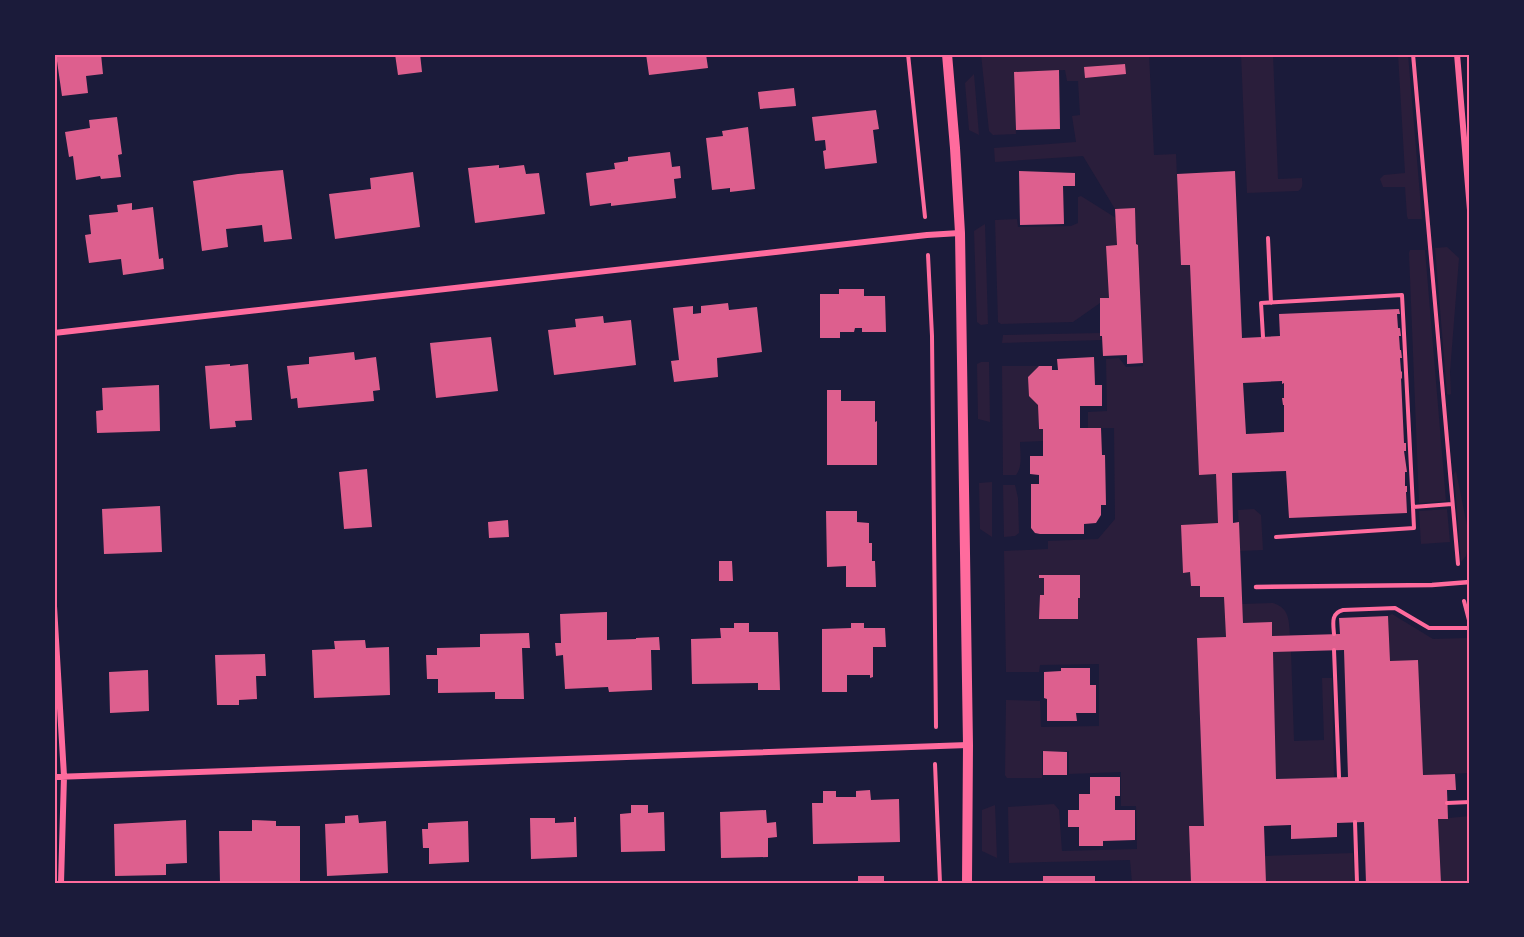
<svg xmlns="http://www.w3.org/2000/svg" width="1524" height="937" viewBox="0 0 1524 937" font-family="'Crimson Pro',serif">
<rect width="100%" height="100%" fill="#1b1b3a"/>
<path fill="#2a1e3b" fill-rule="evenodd" d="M981,54H1149L1154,155L1176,154L1181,265L1190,264L1199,474H1216L1218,523L1181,525L1183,572H1190L1191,586H1200V597H1224L1226,637L1197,639L1204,826L1189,827L1191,883H1132L1130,860L1009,863L1008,807L1054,804L1059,810L1062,851L1137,849L1136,806H1121V772L1069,774V751H1042V778H1007L1005,775L1006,700L1040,701L1041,727L1099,726V664L1040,665L1039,672H1006L1004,551L1048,549V541L1098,539L1115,519L1114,428H1088V412L1107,411L1106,359L1119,358L1126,367L1143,366L1138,245L1136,244L1135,208L1115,209L1083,156L995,162L994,148L1076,142L1072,116L1080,115L1078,81H1067L1065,70L1014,72L1016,134L993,135L989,131ZM1125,64V74L1086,78L1085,67Z
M1241,54H1273L1278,179L1302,178C1302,183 1304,188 1298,191L1247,193Z
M1398,54H1408L1422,219H1408L1407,216L1405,187H1383L1380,179L1384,175L1405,173Z
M974,74L979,135L969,130L965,83Z
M1081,196L1116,218L1117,245L1106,246L1109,298H1100V303L1073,322L1001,324L998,322L995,220L1017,219L1018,227L1071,226L1078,223V197Z
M985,224L988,324L981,325L977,322L974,231Z
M1447,247L1459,258L1450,372L1451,394L1449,395L1447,394L1435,248Z
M1410,250H1425L1446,501L1419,503L1409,253Z
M1100,333L1102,340L1002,343L1003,335Z
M981,362H989L990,422L978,419L977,364Z
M1002,366H1039L1028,377L1038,405V429H1043V441L1020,442C1020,453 1023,466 1016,475H1003Z
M1456,471L1470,540L1466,556L1461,562L1454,474Z
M992,482V537L980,529L979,483Z
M1003,485H1015L1018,498L1019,533L1015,536L1004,537Z
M1254,509L1261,515L1263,550L1240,551L1238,510Z
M1447,509L1450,542L1421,544L1419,511Z
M1273,603C1289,608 1289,620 1290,635L1272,636L1271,622L1243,623L1242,604Z
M1392,614L1433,639L1467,638L1470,667V773L1423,775L1418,660L1390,661L1388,616Z
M1291,651L1294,741L1324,740L1322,678H1332L1334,777L1276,779L1273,652Z
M995,805L997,858L982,851V810Z
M1470,816V883H1441L1438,819Z
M1353,853L1354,883H1266L1265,856Z"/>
<path fill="#dd5f8e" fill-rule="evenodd" d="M56,54H101L103,74L86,76L88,93L62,96Z
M395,54H420L422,72L398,75Z
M646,54H706L708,68L649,75Z
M1125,64L1126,74L1085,78L1084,67Z
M1059,70L1060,129L1016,130L1014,72Z
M794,88L796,106L760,109L758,92Z
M876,110L879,129L873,130L877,163L825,169L823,151L826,150L825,140L815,141L812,117Z
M117,117L122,154L118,155L121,177L101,179L100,176L76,180L73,156L69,157L65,132L90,128L89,120Z
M748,127L755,189L730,192V188L712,190L706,138L723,136L722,131Z
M670,152L672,167L680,166L681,178L674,179L676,198L611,206V203L590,206L586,173L615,169L614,163L628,161V157Z
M499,165V168L524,165L526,174L539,173L545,214L475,223L468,168Z
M283,170L292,239L264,242L262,225L245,227L226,229L228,247L202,251L193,181L238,174Z
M1019,171L1075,173V186H1063L1064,224L1020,225Z
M1235,171L1242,338L1280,336L1279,314L1399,309L1400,314H1397L1398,328H1400L1401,336H1399L1400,350H1401L1402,358H1400L1401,371L1402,372V379L1401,378L1404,443H1406V451H1404L1407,472H1405V486H1407V492H1406L1407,513L1289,518L1286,471L1232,473L1233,523L1239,522L1243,623L1272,622V636L1340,634L1339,618L1388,616L1390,661L1418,660L1423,775L1455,774L1456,790H1447L1448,819H1438L1441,883H1366L1364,822L1337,823V837L1291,839V825L1264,826L1266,883H1191L1189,826H1204L1197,638L1226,637L1224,597H1200V586H1191L1190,572L1183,573L1181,525L1218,523L1216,474L1199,475L1190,265H1181L1177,174ZM1282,381V384L1284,383V398H1282L1283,405H1284V432L1246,434L1243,383ZM1344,650L1348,777L1276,779L1273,652Z
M413,172L420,227L335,239L329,194L371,189L370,178Z
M132,203V210L153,207L159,259L163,258L164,269L123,275L121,259L89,263L85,235L91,234L89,215L118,212L117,205Z
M1135,208L1136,244L1138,245L1143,363L1127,364V355L1103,356L1102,336H1100V298H1109L1106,246L1117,245L1115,209Z
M839,289H864V296H885L886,332H862V328H855L854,332H840V338H820V294H839Z
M728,303L729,310L757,307L762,352L717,358L718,377L674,382L671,361L679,360L673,308L693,306V314L701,313V306Z
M603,316L604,323L631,320L636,365L554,375L548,330L576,327L575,319Z
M491,337L498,391L436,398L430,343Z
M354,352L355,360L376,357L380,390L373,391L374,401L298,408L297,398L291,399L287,366L309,364V357Z
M1094,357L1095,385H1102V406H1080V428H1101L1102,455H1105L1106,505H1101V515L1096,523L1084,524V534H1040L1035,533L1031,528V484H1039V475L1030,474V456H1043V429H1039L1038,405L1029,396L1028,377L1039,366H1052V370H1058L1057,359Z
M230,364V366L248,364L252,420L235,421L236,427L210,429L205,366Z
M159,385L160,431L97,433L96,411L103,410L102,388Z
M827,390H841V401H875V422L877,421V465H827Z
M367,469L372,527L344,529L339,472Z
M160,506L162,552L104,554L102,509Z
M826,511H857V522L869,523V543H872V561H875L876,587H846V566L827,567Z
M508,520L509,537L489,538L488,522Z
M719,561H732L733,581H719Z
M1039,575H1080V598H1078V619H1039L1040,595H1044V578H1039Z
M607,612V640L636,639V638L659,637L660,650H651L652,690L609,692L608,687L565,689L563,655L556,656L555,643H561L560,614Z
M734,623H749V632H778L780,690H758V683L692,684L691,639L721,638L720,628H734Z
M851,623H864V628H885L886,647H873V677L870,678V675H847V692H822V629L851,628Z
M529,633L530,648H522L524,699H495V692L438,693V679H427L426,655H437V648L480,647V634Z
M365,640L366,648L389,647L390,695L314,698L312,650L335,649L334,641Z
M265,654L266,676H256L257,699L239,700V705H217L215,655Z
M1061,668H1090V685H1096V713H1076L1077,721H1047V699L1044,698V672L1061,671Z
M148,670L149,711L110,713L109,672Z
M1043,751L1067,752V775H1043Z
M1090,777H1120V796H1115V810H1135V840L1103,841V846H1079V827H1068V810H1079V794H1090Z
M870,790L871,800L899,799L900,842L813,844L812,803H823V791H836V797H856V791Z
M631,805H648V813L664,812L665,851L621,852L620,814L631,813Z
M766,810L767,823L776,822L777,837L768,838V857L721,858L720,812Z
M358,815L359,823L386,821L388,873L327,876L325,824L345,823V816Z
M574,817H576L577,857L531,859L530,818H555V823L574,822Z
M186,820L187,863L166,864V875L115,876L114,824Z
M252,820L276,821V826H300V883H220L219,831H252Z
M468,821L469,862L429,864V848H423L422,829H428V823Z
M858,876H884V883H858Z
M1043,876H1095V883H1043Z"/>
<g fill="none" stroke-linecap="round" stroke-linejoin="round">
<path stroke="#ff6b9d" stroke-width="4" d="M908,54L925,217
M1413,54L1458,564
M1268,238L1271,303
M928,255L932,336L936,727
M1263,337L1261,303L1402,295L1413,507
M1276,537L1414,528L1413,507L1452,504
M1464,601L1470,624
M1334,634C1333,623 1331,613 1343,610L1395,608L1429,628H1470
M1334,650L1339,777
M935,764L940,883
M1447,803L1470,802
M1355,822L1357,883"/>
<path stroke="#ff6b9d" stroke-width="4.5" d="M1256,587L1432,585L1470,582"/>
<path stroke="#ff6b9d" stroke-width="6" d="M1457,54L1470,210
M54,333L927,235L960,233
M54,606L64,776L61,883
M54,777L968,745"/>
<path stroke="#ff6b9d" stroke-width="10" d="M947,54L955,148L960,233L968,745L967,883"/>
</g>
<rect width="1524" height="937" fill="none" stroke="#1b1b3a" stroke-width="111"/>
<rect x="56" y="56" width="1412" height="826" fill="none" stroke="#ff6b9d" stroke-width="2"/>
</svg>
